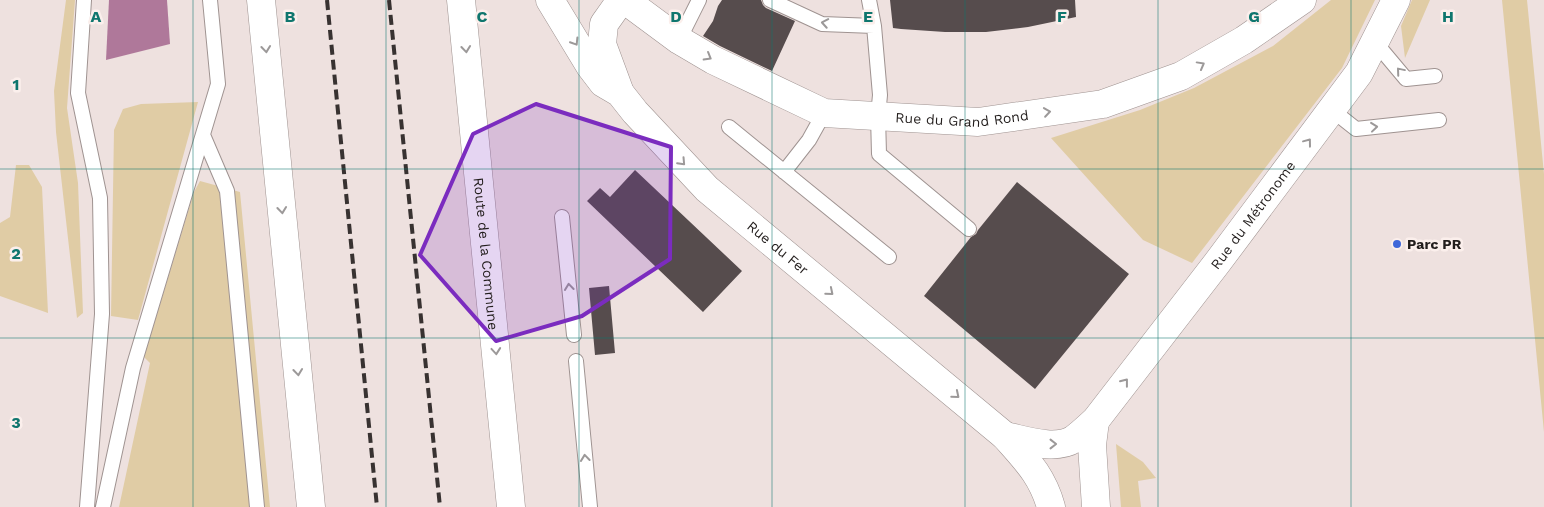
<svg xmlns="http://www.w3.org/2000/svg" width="1544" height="507" viewBox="0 0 1544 507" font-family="'Work Sans',sans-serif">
<rect width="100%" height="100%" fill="#eee1df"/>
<path fill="#e0cca5" d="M66,0H75L67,108L78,183L83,313L77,318L56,132L54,91Z
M1331,0H1375L1342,68L1192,263L1143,240L1051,138L1140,110L1194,88L1273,46Z
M1412,0H1430L1405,58L1401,26Z
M1502,0H1527L1544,174V432Z
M198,102L138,320L111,316L114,130L123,109L141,104Z
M16,165H29L42,187L48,313L0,296V223L10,217Z
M200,181L240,192L270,507H119L150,363L144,357L194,192Z
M1116,444L1143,462L1156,478L1138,481L1141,507H1121Z"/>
<path fill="#af789a" d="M109,0H167L170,44L106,60Z"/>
<path fill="#564c4d" d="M722,0H761L763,5L766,8L795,21L772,71L720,46L703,36L713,21L718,6Z
M890,0H1075L1076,17L1028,27L986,32H945L901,29L893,28Z
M635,170L742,271L703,312L587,201L600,188L610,197Z
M1017,182L1129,274L1035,389L924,296L971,237L976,234L978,230Z
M609,286L615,353L595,355L589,288Z"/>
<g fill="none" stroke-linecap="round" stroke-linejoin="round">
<g stroke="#9f9391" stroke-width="16">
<path id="service" d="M84,0L78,93L100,198L102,314L87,507
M770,0L822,24L874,26
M869,0L874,26L880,95L878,116L879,154L969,229
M679,40L699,0
M1375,42L1406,79L1435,76
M1332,110L1356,129L1439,120
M729,127L889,257
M203,135L227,191L257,507
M784,172L809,140L824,113
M562,217L574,335
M576,361L590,507
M103,507L133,368L218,84L210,0"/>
</g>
<g stroke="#9f9391" stroke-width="29">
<g id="minor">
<path id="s1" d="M550,0L590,66L603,83L620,93L635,112L707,189L1005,436C1026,460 1042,475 1051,507"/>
<path id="s2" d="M625,0L679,40L713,60L824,113L978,122L1103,104L1181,76L1244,40L1302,0"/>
<path d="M619,90L602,44L604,24L621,0"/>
<path d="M1095,421L1092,445L1096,507"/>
<path id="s3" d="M1005,436C1025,440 1055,451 1074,439C1081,434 1088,427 1095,421L1217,263L1359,73L1396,0"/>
</g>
</g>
<g stroke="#9f9391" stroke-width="29">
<g id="secondary">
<path id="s4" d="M461,0L511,507"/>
</g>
</g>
<g stroke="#9f9391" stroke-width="29">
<path id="primary" d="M261,0L311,507"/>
</g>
<use href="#service" stroke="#fff" stroke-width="14"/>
<use href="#minor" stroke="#fff" stroke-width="28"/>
<use href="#secondary" stroke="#fff" stroke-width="28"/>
<use href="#primary" stroke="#fff" stroke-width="28"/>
<path stroke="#383231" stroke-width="4" stroke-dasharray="10 5" stroke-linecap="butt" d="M327,0L377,507
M389,0L440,507"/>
</g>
<defs><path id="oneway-chevron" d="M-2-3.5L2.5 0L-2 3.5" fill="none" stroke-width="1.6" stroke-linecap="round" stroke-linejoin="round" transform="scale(1.25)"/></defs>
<g stroke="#9c9999">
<use href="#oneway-chevron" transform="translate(825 23) rotate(-170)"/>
<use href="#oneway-chevron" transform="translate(575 42) rotate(58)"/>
<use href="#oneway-chevron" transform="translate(266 49) rotate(84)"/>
<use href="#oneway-chevron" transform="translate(466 49) rotate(84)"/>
<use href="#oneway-chevron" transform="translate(708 57) rotate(30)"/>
<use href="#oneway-chevron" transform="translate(1201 65) rotate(-29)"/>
<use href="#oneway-chevron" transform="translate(1400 71) rotate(-130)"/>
<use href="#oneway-chevron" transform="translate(1047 112) rotate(-8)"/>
<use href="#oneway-chevron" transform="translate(1374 127) rotate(-6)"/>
<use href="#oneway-chevron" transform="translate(1308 142) rotate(-53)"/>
<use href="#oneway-chevron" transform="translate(682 162) rotate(47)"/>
<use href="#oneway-chevron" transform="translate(282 210) rotate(84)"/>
<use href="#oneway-chevron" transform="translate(569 287) rotate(-96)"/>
<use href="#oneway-chevron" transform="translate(830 292) rotate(40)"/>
<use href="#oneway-chevron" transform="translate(496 351) rotate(85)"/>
<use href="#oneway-chevron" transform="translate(298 372) rotate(84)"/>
<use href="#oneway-chevron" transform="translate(1125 382) rotate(-52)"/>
<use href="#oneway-chevron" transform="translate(956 395) rotate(40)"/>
<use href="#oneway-chevron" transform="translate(1053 444)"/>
<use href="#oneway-chevron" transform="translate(585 458) rotate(-96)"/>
</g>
<path fill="#7b2cbf" fill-opacity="0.2" stroke="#7b2cbf" stroke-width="4" stroke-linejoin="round" d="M536,104L671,147L670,259L582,316L496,341L420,255L473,134Z"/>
<path fill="none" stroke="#0f766e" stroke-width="1" stroke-opacity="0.55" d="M193,0V507M386,0V507M579,0V507M772,0V507M965,0V507M1158,0V507M1351,0V507M0,169H1544M0,338H1544"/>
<circle fill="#3f67d9" stroke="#fbefec" stroke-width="2" cx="1397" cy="244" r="5"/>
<g text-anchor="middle" stroke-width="5" stroke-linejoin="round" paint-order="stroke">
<g font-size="14" fill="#221d1c" stroke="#fbefec">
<text dy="5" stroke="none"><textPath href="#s2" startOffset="368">Rue du Grand Rond</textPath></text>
<text dy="5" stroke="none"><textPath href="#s3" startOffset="358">Rue du Métronome</textPath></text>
<text dy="5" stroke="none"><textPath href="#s1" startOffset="340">Rue du Fer</textPath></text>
<text dy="5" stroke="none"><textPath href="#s4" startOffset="255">Route de la Commune</textPath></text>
</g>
<g font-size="14" font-weight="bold" fill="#221d1c" stroke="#fbefec" text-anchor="start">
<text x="1407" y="249">Parc PR</text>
</g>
</g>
<g font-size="16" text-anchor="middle" font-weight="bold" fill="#0f766e" stroke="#fbefec" stroke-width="5" stroke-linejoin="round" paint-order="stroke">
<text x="96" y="22">A</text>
<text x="290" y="22">B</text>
<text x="482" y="22">C</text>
<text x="676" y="22">D</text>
<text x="868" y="22">E</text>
<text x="1062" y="22">F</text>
<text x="1254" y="22">G</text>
<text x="1448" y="22">H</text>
<text x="16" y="90">1</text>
<text x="16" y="259">2</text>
<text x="16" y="428">3</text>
</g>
</svg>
